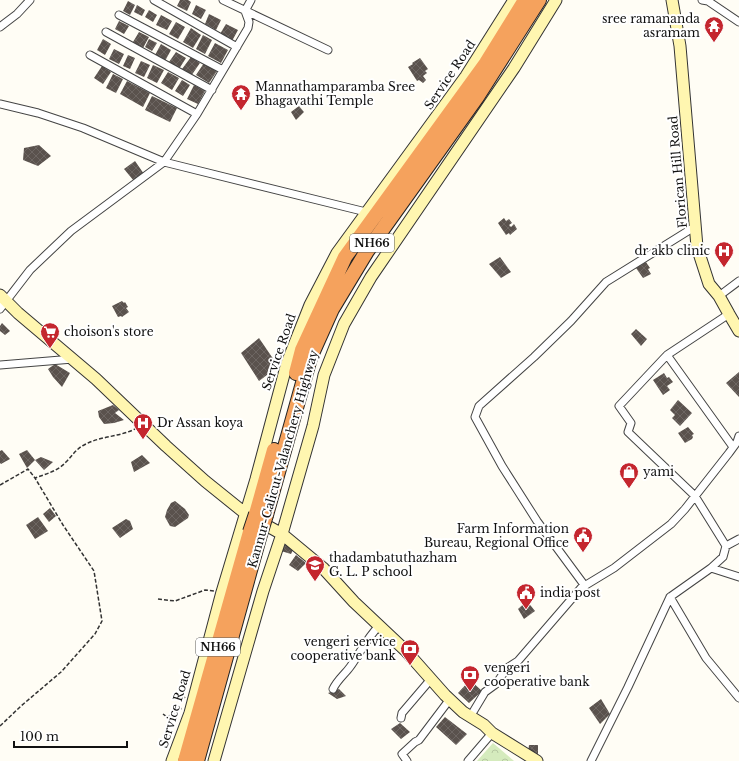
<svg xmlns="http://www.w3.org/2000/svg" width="739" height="761" viewBox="0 0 739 761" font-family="'Libre Baskerville',serif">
<defs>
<pattern id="park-crowns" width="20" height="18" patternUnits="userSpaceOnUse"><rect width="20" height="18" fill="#d5ebbd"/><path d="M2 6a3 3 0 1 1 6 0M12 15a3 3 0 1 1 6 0" fill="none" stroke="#b6c8a1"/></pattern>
<pattern id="building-cross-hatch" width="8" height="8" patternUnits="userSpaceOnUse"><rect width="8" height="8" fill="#5a524d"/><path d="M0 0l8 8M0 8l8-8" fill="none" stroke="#6d6662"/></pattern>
</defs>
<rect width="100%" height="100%" fill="#fffdf5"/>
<path fill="url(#park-crowns)" d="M493,743L514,761H477Z"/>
<path fill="url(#building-cross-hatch)" d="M180,0H188L191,2L187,11L177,6Z
M128,1L135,5L130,15L123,11Z
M137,5L145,10L142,16L134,12Z
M196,5L206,10L201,19L192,14Z
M149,10L157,15L153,22L145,17Z
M209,14L221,20L216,30L205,24Z
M161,15L172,21L167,30L156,25Z
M119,21L129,26L124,34L115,29Z
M176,22L185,27L178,39L169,34Z
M226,24L238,30L232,41L220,34Z
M191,28L201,35L193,48L183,42Z
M139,32L149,37L143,48L133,42Z
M203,35L212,40L205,54L196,49Z
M103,39L111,44L105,55L97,50Z
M149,39L157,43L152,51L145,47Z
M215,43L228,50L221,63L208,56Z
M161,44L171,50L165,61L155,55Z
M114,49L124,54L119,64L109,59Z
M176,52L186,58L179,69L169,62Z
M128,55L135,58L130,69L123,66Z
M191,57L200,63L191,76L182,69Z
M420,58L428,69L425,71L427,73L423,76L426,80L423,83L419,80L417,81L408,67L413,64L412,63Z
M141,61L150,65L144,77L135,73Z
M204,63L217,71L209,83L196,75Z
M153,65L164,70L157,83L147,78Z
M102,66L111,72L103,84L94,78Z
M168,72L179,78L172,90L161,83Z
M113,74L123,79L116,93L106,88Z
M182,80L190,85L183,96L175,91Z
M127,81L150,93L143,107L120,94Z
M194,85L205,91L198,104L187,99Z
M152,96L177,108L170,122L145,110Z
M299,106L304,112L296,120L291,112Z
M39,145L51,156L38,166L23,160L24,148Z
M135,161L144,174L134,181L124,169Z
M504,218L506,221L509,219L512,223L509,225L511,227L514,224L517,229L510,235L509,233L506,235L498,223Z
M500,257L511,272L501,278L489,264Z
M646,262L650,268L648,269L651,274L643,278L636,268Z
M122,301L124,303L125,302L128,307L126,308L129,312L122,317L121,316L118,317L112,306Z
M2,323L10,331L5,335L0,331V326Z
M636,329L647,339L641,346L631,334Z
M259,338L276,363L269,369L271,372L259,381L241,353Z
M55,364L70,373L62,387L53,377L48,369Z
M739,372V397L726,383Z
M664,373L667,378L669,377L673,382L667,386L670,390L663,395L653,380Z
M678,400L692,413L680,426L672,418L675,415L670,410Z
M113,405L119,410L115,413L124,420L114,423L104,424L99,417L98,411Z
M688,427L694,434L692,435L693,437L692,439L685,443L678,433Z
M2,450L10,459L1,464L0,463V451Z
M27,450L35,460L27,468L19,454Z
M142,455L150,463L134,472L131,462Z
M41,457L53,462L44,470L35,460Z
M175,501L185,509L189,515L188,518L175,527L170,526L165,517L167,510L171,503Z
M50,508L56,516L49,522L43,514Z
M38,517L48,531L35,539L26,525Z
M126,519L130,521L133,529L120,538L112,528Z
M286,544L293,550L291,554L281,551Z
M296,555L306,563L298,571L289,565Z
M527,601L535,611L524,619L518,609Z
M470,680L482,691L469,703L458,693Z
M339,689L346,696L337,699L328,693Z
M601,699L610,714L600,724L589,708Z
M445,717L467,734L456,745L436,727Z
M400,723L410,732L401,739L391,729Z
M529,745H538V754L528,753Z"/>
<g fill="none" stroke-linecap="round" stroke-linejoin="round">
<g stroke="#444" stroke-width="9">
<path id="street" d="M154,0L237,47
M223,0L328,50
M702,0L708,1L739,22
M119,15L223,70
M0,27L17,14L30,0
M106,32L212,90
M90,55L197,114L248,28L249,22L245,11L251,0
M0,104L38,113L83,128L164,162L197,114
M719,296L739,281
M0,309L30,270L71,231L164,162L366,212
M729,314L667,355L733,447
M667,355L619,406L631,423L628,432L695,496L726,546L723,557L711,568L670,597L706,658L739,698
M0,365L73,359
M726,546L739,539
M711,568L739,577
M585,586L537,521L502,466L475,417L479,406L534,357L571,321L606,282L696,226
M333,689C337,680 345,674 350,667C360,653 367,638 379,626
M470,717L485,692L496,684L507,668L518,661L581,588L614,568L671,524L685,509L729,453L737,442L739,436
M401,718L402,713L431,679
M407,761L402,754L415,742L419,740L450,699
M468,761L492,733
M591,761L628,687L670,597"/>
</g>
<g stroke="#333" stroke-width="13">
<path id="secondary" d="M672,0L680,46L697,247L709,284L719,296L729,314L739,331
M0,295L18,313L96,379L166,446L205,481L246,514L282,534L323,568L354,602L406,651L445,695L463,712L484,725L492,733L537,761
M172,761L190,713L222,592L256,479L287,363L310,305L337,253L466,76L514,0
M214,761L263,591L282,534L313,426L324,375L344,324L371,277L514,68L556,0"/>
</g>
<g stroke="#222" stroke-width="16">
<path id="highway" d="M296,373L302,350L345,257L486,63L525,0
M256,514L274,450
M266,515L310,358L332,309L367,251L477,97L539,0
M185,761L250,532
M197,761L259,538"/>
</g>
<path stroke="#333" stroke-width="1.5" stroke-dasharray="4 2" stroke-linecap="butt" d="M0,485L28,469L35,478C46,474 58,471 66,462C72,456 76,449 84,445C100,436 119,437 135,429
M158,599L175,601L205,590L214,591
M179,691L185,698
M163,714L167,717L182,708
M0,726L21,706L61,672L95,634L102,621L94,571L63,525L35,478"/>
<use href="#street" stroke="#fff" stroke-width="7"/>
<use href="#secondary" stroke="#fff6b0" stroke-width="11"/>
<use href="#highway" stroke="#f5a25d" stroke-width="14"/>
<g stroke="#222" stroke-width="16" stroke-linecap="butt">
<path id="highway-bridge" d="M250,532L256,514
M259,538L266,515"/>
</g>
<use href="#highway-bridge" stroke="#f5a25d" stroke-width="14"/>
</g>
<defs>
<g id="temple-pin" transform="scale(1)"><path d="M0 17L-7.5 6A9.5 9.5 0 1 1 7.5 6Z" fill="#c4262e" stroke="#fff"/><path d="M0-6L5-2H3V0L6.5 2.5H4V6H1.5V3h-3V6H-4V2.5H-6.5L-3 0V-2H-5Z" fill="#fff"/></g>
<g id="hospital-pin" transform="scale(1)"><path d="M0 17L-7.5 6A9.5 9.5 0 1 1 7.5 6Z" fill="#c4262e" stroke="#fff"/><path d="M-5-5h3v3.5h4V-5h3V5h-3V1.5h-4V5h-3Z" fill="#fff"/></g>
<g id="supermarket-pin" transform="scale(1)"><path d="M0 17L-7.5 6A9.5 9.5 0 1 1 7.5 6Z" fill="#c4262e" stroke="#fff"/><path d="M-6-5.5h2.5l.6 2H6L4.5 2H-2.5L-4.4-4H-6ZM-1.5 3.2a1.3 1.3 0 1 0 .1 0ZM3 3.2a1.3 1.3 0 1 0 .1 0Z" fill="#fff"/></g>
<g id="shop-pin" transform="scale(1)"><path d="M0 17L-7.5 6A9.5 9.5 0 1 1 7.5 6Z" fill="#c4262e" stroke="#fff"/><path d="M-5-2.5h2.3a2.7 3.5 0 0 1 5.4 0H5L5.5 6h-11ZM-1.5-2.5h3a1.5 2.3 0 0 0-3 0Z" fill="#fff"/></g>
<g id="civic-pin" transform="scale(1)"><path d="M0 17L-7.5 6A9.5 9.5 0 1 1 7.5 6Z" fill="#c4262e" stroke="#fff"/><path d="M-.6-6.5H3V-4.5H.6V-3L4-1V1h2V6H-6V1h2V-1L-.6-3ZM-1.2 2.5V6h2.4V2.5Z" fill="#fff"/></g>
<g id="school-pin" transform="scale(1)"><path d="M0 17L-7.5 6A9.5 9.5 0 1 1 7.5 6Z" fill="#c4262e" stroke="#fff"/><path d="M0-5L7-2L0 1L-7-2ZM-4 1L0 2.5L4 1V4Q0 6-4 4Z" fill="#fff"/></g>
<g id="bank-pin" transform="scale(1)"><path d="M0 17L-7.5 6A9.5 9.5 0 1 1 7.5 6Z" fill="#c4262e" stroke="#fff"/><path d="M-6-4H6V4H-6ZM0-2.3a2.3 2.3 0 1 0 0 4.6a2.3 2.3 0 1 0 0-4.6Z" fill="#fff"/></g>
</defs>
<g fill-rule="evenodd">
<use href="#temple-pin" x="714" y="26"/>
<use href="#temple-pin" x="241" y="94"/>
<use href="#hospital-pin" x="724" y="251"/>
<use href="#supermarket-pin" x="50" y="332"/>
<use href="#hospital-pin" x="143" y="423"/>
<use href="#shop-pin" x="629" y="472"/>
<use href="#civic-pin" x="583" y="536"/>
<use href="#school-pin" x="315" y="565"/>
<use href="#civic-pin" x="526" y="593"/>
<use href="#bank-pin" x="410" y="649"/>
<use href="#bank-pin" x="470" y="675"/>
</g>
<g text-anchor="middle" stroke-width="4" stroke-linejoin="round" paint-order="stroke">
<g fill="#fff" stroke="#585858" stroke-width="1">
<rect x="350" y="234" width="44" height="18" rx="3"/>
<rect x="196" y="638" width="44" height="18" rx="3"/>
</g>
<g font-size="11" font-weight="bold" fill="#111">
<text x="372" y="247">NH66</text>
<text x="218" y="651">NH66</text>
</g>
<g font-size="12" fill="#111" stroke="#fff" text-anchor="start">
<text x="700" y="23" text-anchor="end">sree ramananda<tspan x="700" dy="14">asramam</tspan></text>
<text x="255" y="91">Mannathamparamba Sree<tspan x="255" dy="14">Bhagavathi Temple</tspan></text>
<text x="710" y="255" text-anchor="end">dr akb clinic</text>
<text x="64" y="336">choison's store</text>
<text x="157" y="427">Dr Assan koya</text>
<text x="643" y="476">yami</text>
<text x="569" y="533" text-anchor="end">Farm Information<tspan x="569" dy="14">Bureau, Regional Office</tspan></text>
<text x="329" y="562">thadambatuthazham<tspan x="329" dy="14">G. L. P school</tspan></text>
<text x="540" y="597">india post</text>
<text x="396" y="646" text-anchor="end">vengeri service<tspan x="396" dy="14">cooperative bank</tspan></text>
<text x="484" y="672">vengeri<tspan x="484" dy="14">cooperative bank</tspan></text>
</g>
<g font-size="12" fill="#111" stroke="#fff">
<text transform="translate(450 75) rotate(-56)" y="4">Service Road</text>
<text transform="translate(678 172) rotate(-95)" y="4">Florican Hill Road</text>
<text transform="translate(279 352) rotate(-71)" y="4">Service Road</text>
<text transform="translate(283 459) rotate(-74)" y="4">Kannur-Calicut-Valanchery Highway</text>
<text transform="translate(175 709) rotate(-73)" y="4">Service Road</text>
</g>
</g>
<path d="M14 741v6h113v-6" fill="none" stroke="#111111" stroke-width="2"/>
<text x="20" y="741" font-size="12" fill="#111111" stroke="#ffffff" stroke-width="3" paint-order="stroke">100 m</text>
</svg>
